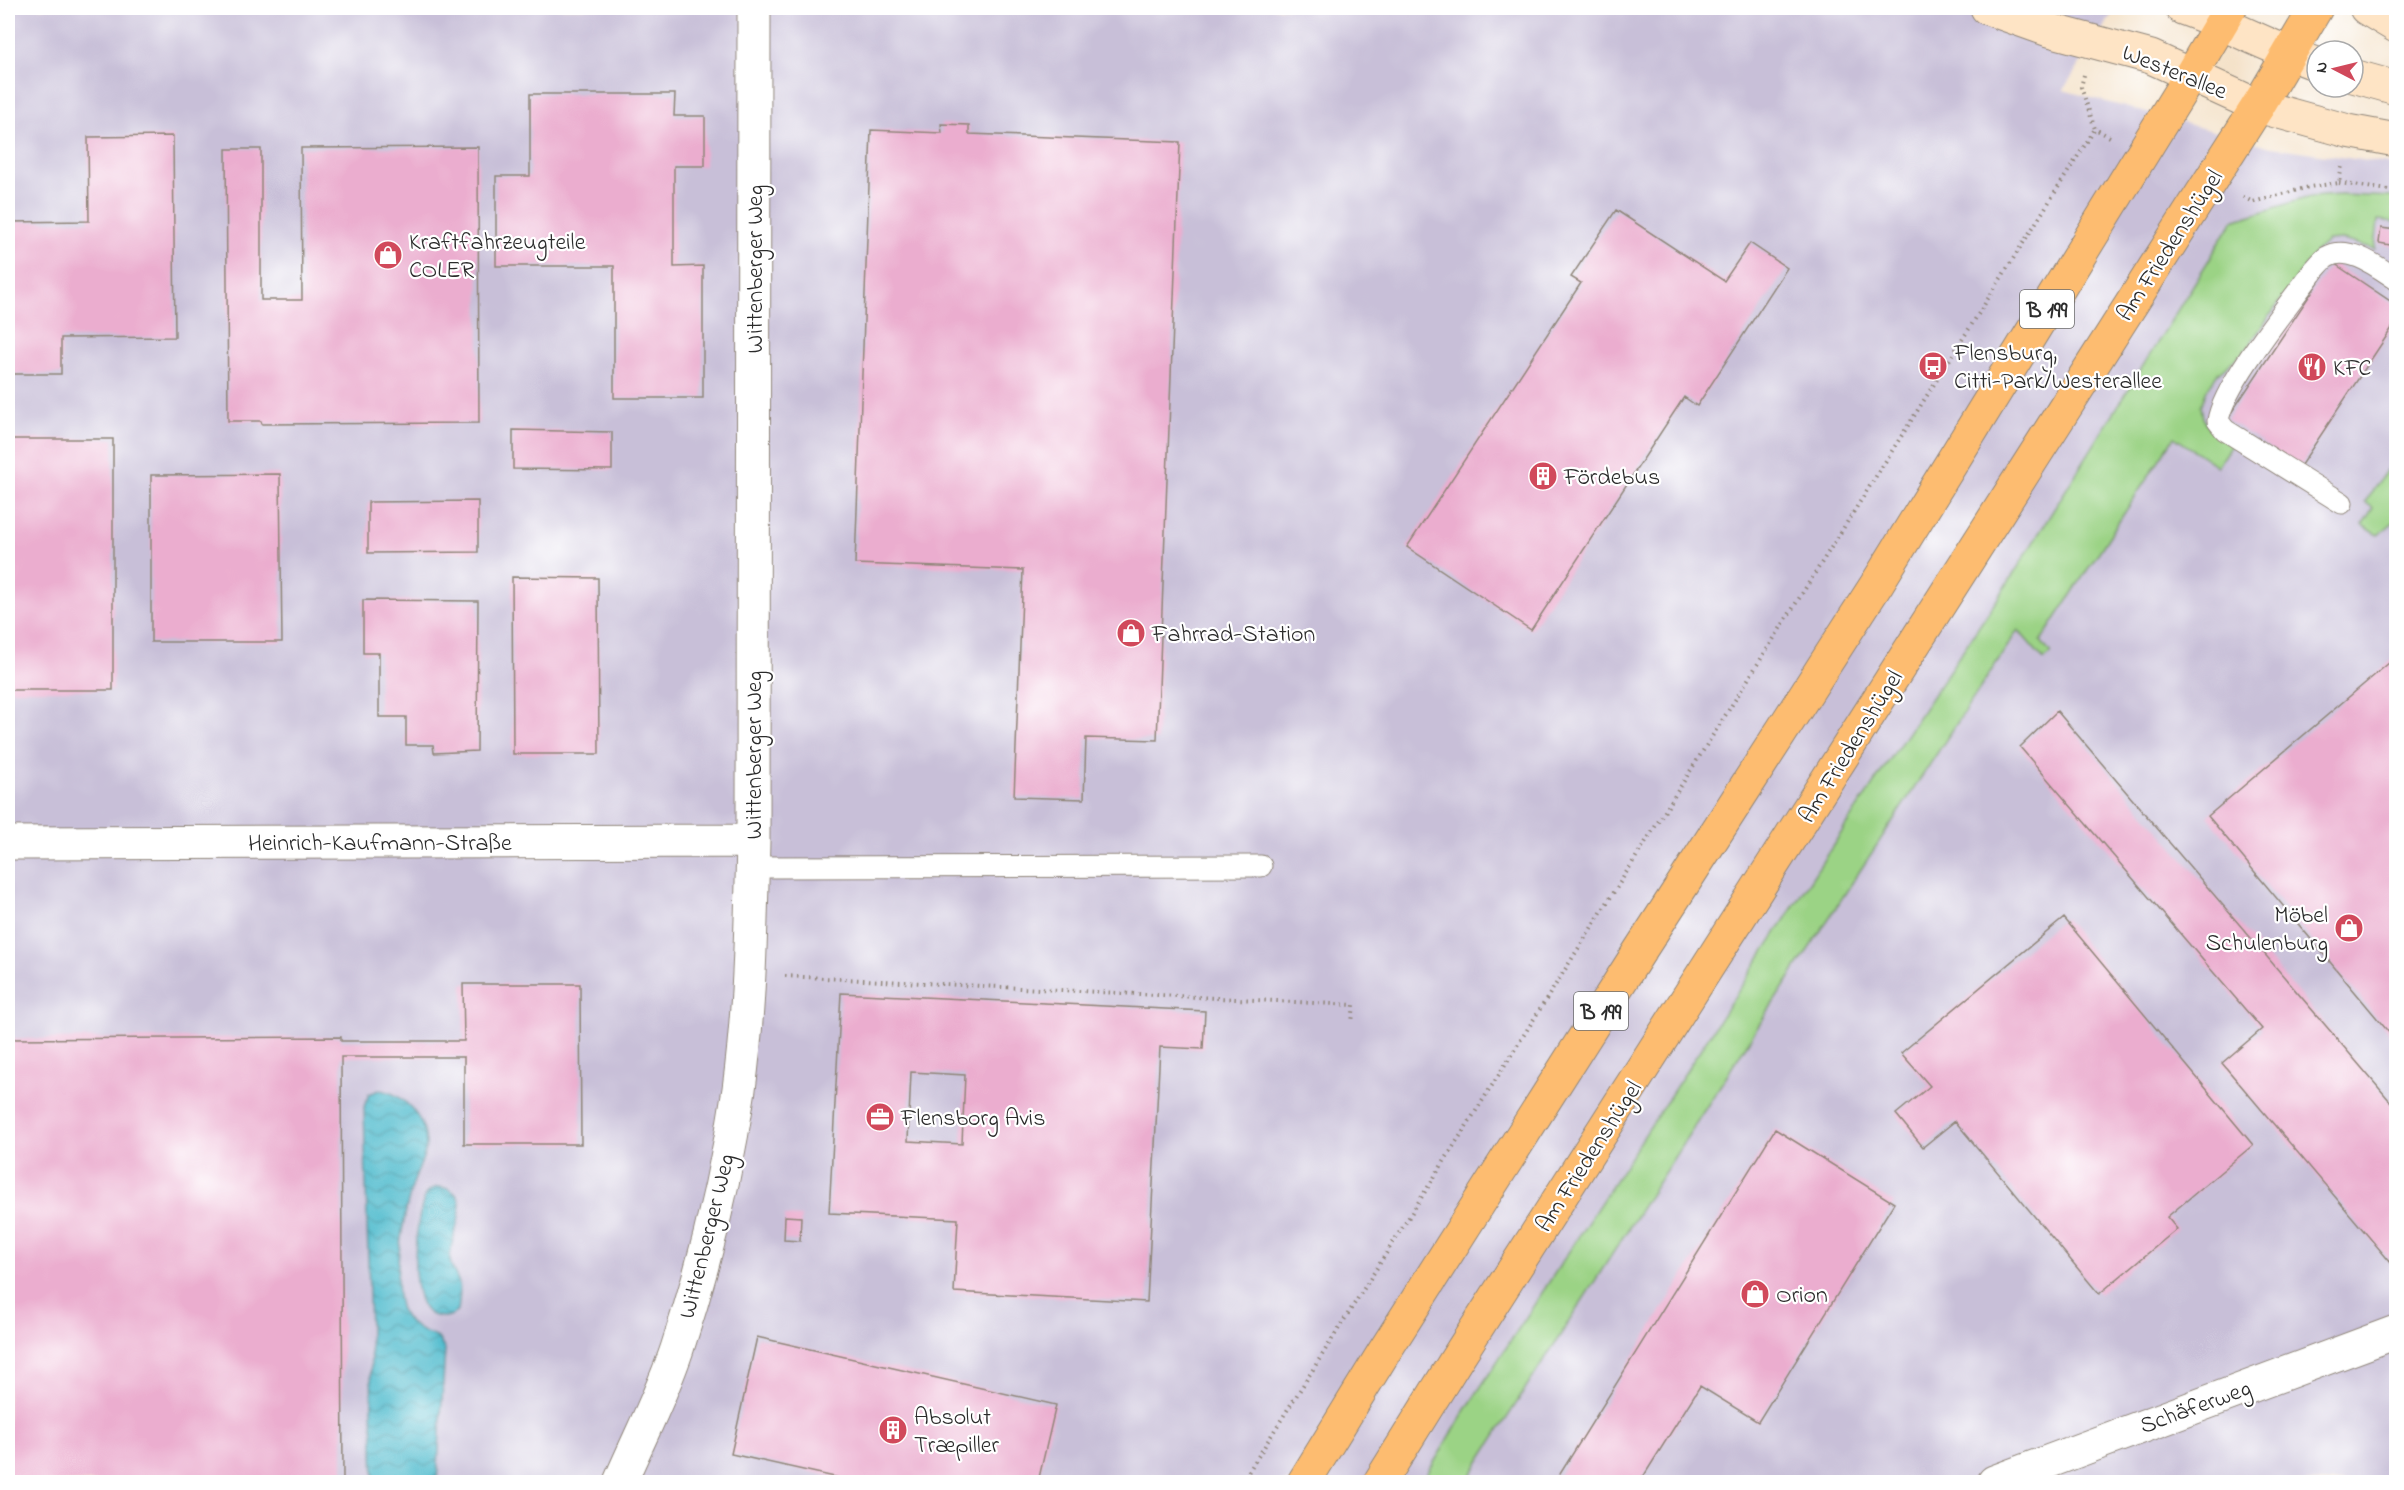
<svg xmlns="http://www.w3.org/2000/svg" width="2404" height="1490" viewBox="0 0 2404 1490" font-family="'Indie Flower',sans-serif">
<defs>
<pattern id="water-waves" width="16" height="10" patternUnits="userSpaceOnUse" patternTransform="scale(1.5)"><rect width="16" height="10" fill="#50bbcd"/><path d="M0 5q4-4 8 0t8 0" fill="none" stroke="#4398a7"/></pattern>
</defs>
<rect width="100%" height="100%" fill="#fff"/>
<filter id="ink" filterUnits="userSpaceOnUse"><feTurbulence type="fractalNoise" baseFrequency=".0167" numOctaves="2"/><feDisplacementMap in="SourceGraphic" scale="12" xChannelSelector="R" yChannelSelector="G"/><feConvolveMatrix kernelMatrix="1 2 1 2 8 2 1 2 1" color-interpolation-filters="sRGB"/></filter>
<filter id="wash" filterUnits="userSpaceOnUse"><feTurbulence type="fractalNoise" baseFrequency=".008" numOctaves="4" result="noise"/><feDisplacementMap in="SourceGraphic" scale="24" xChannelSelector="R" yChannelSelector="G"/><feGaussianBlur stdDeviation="1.35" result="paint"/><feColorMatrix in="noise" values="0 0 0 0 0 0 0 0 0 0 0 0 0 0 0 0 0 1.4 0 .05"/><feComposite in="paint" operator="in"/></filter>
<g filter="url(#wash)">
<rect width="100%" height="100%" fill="#f4e2c9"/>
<path fill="#c8bfd8" d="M8,8H2116L2063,90L2271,147L2396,165V1482H8Z"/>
<path fill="#9bd385" stroke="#637f58" stroke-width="1.5" d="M2340,195L2396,197V222L2378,220L2375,249L2342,240L2328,241L2316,251L2244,352L2219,372L2207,390L2201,406L2203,418L2210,429L2232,444L2217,466L2174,437L2041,641L2051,654L2044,660L2018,630L1768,1011L1466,1482H1422L1467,1408L1858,807L2008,583L2233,221L2309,197Z
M2396,456V520L2378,535L2362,525L2373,508L2365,502Z"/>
<path fill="url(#water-waves)" stroke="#3e737c" stroke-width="1.5" d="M379,1090C404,1093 426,1119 426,1145C425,1158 417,1171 413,1184C404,1211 387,1296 406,1319C415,1329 426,1333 438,1338L445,1350L437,1482H374L364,1107L369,1094Z
M437,1187C480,1190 450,1233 450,1256C449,1266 456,1274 459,1283C461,1291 459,1302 458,1311C450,1317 446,1318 436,1316C404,1312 415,1215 426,1195C429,1190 432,1189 437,1187Z"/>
<g id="blocks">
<path fill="#ebadcf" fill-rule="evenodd" d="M530,94H675L674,116H705V166H674V267L703,266V398H614V266H496V176H530Z
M941,124L969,125V134L1180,142L1157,740L1086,738L1084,799L1014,797L1023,570L855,564L871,130L942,133Z
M173,136L175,337L61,338V374H13L12,338H8V222L89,221L88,137Z
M478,147L479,423L262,424L261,421H228L226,149H261V300H302L301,148Z
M1616,210L1724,281L1750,243L1787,268L1697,406L1684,397L1531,630L1407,547L1581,283L1571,277Z
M2381,228L2396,230V246L2379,243Z
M2332,262L2396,305V322L2299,468L2227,419Z
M513,430L612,432V470L513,469Z
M8,439H113V690H8Z
M280,474L282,642H151V475Z
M478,501V552L368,553V502Z
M512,577L598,578L599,754H513Z
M363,600L478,601L477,751L434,753L433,745H406V717H379V653H363Z
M2396,657V1041L2208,816Z
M2057,711L2396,1108V1259L2391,1263L2222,1063L2262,1029L2020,747Z
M2064,918L2253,1145L2167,1217L2177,1229L2099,1294L1955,1121L1923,1147L1896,1114L1930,1086L1901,1053Z
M463,984H580L581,1144H464V1057H341L343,1482H8V1039L341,1037V1041H464Z
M841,993L1205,1011L1203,1049L1160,1047L1147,1302L954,1292L958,1219L829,1213ZM911,1072L965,1075L962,1144L908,1141Z
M1775,1129L1894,1203L1758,1422L1700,1386L1640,1482H1555Z
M785,1216L801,1217L800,1241L784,1240Z
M757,1337L1056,1405L1038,1482H857L731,1454Z"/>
</g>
</g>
<g filter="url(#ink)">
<use href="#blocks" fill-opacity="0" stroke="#90867a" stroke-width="1.5"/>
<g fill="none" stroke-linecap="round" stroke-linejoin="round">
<g stroke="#90867a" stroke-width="23">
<path id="lane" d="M2342,503L2225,430L2218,421C2223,385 2290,303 2314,270C2318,266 2323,259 2327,257C2349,244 2379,268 2396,279
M752,867L1261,866"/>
</g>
<g stroke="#90867a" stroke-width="35">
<path id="street" d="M8,843L753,841
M620,1482C639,1438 662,1394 677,1349C705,1264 726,1178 739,1089C750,1007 751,923 753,841L754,8
M1994,1482L2396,1332"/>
</g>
<g stroke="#90867a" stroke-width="35">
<path id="secondary" d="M1987,8L2046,29L2151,57L2258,106L2348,131L2396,140
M2182,8C2228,24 2271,48 2317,64
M2366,8L2396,26
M2353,76L2396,88"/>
</g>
<g stroke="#90867a" stroke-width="35">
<path id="primary" d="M2190,76L2230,8
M2258,106L2316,8"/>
</g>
<g stroke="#90867a" stroke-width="35">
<path id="highway" d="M1304,1482L1384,1352L1639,952L1878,582L2190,76
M1380,1482L1456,1360L2258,106"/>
</g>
<path stroke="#90867a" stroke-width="4" stroke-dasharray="1.5 4.5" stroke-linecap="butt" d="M2084,75L2081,87L2095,129L2110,137
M2339,183L2396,191
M2243,197L2253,202L2309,187L2339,183L2342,165
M785,976L1354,1005L1352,1022
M1242,1482L2095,129"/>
<use href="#lane" stroke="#fff" stroke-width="21"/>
<use href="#street" stroke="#fff" stroke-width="33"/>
<use href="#secondary" stroke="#fee4c5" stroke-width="33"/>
<use href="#primary" stroke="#fdbc6f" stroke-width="33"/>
<use href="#highway" stroke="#fdbc6f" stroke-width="33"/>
</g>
</g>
<defs>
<g id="shop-disc" transform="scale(1.5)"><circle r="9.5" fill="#d1495b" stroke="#fff"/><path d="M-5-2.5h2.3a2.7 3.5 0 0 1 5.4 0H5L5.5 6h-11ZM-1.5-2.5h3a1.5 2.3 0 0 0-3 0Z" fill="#fff"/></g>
<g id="bus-disc" transform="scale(1.5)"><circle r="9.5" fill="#d1495b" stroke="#fff"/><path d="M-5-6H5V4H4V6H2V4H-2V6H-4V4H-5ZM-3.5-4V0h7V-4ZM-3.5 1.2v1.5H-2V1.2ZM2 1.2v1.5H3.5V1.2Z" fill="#fff"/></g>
<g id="restaurant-disc" transform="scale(1.5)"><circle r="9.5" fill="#d1495b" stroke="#fff"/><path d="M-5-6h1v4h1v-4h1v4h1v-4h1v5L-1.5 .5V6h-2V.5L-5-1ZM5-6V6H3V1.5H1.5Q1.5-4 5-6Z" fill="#fff"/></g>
<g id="building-disc" transform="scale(1.5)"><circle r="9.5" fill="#d1495b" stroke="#fff"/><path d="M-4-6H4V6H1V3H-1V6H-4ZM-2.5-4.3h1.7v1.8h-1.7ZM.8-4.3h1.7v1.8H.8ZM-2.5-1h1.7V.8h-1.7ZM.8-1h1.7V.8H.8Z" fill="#fff"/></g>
<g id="office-disc" transform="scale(1.5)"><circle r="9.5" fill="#d1495b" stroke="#fff"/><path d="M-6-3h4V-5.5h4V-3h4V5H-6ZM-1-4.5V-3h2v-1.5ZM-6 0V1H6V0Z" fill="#fff"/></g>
</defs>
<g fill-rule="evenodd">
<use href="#shop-disc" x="388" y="255"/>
<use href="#bus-disc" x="1933" y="366"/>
<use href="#restaurant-disc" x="2312" y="367"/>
<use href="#building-disc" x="1543" y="476"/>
<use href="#shop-disc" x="1131" y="633"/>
<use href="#shop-disc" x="2349" y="928"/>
<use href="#office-disc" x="880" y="1117"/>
<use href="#shop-disc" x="1755" y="1294"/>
<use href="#building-disc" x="893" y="1430"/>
</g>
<g text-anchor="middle" stroke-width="4.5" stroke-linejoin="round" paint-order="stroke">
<g fill="#fff" stroke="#6b6b6b" stroke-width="1.5">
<rect x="2020" y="290" width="54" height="38" rx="4.5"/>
<rect x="1574" y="992" width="54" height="38" rx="4.5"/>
</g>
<g font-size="22" font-weight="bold" fill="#2b2b2b">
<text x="2047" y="317">B 199</text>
<text x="1601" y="1019">B 199</text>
</g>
<g font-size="24" fill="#2b2b2b" stroke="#fff">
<text transform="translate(2175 71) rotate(22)" y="8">Westerallee</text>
<text transform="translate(2169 245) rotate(-57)" y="8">Am Friedenshügel</text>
<text transform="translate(754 269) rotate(-90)" y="8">Wittenberger Weg</text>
<text transform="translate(1850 746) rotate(-58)" y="8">Am Friedenshügel</text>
<text transform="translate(753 755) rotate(-90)" y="8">Wittenberger Weg</text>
<text x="380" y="850">Heinrich-Kaufmann-Straße</text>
<text transform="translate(1588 1156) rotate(-57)" y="8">Am Friedenshügel</text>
<text transform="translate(706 1236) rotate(-76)" y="8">Wittenberger Weg</text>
<text transform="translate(2195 1406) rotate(-20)" y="8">Schäferweg</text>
</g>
<g font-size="24" fill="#2b2b2b" stroke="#fff" text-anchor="start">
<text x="409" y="249">Kraftfahrzeugteile<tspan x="409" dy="28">COLER</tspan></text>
<text x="1954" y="360">Flensburg,<tspan x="1954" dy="28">Citti-Park/Westerallee</tspan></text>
<text x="2333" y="375">KFC</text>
<text x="1564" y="484">Fördebus</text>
<text x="1152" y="641">Fahrrad-Station</text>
<text x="2328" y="922" text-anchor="end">Möbel<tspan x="2328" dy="28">Schulenburg</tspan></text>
<text x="901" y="1125">Flensborg Avis</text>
<text x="1776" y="1302">Orion</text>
<text x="914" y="1424">Absolut<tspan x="914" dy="28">Træpiller</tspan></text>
</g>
</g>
<rect width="2404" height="1490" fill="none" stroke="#fff" stroke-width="30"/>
<g transform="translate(2335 69) rotate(277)"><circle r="28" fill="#ffffff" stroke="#aaaaaa" stroke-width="1.5"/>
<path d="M0-4.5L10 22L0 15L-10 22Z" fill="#d1495b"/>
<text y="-9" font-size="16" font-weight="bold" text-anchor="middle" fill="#2b2b2b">N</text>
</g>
</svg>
